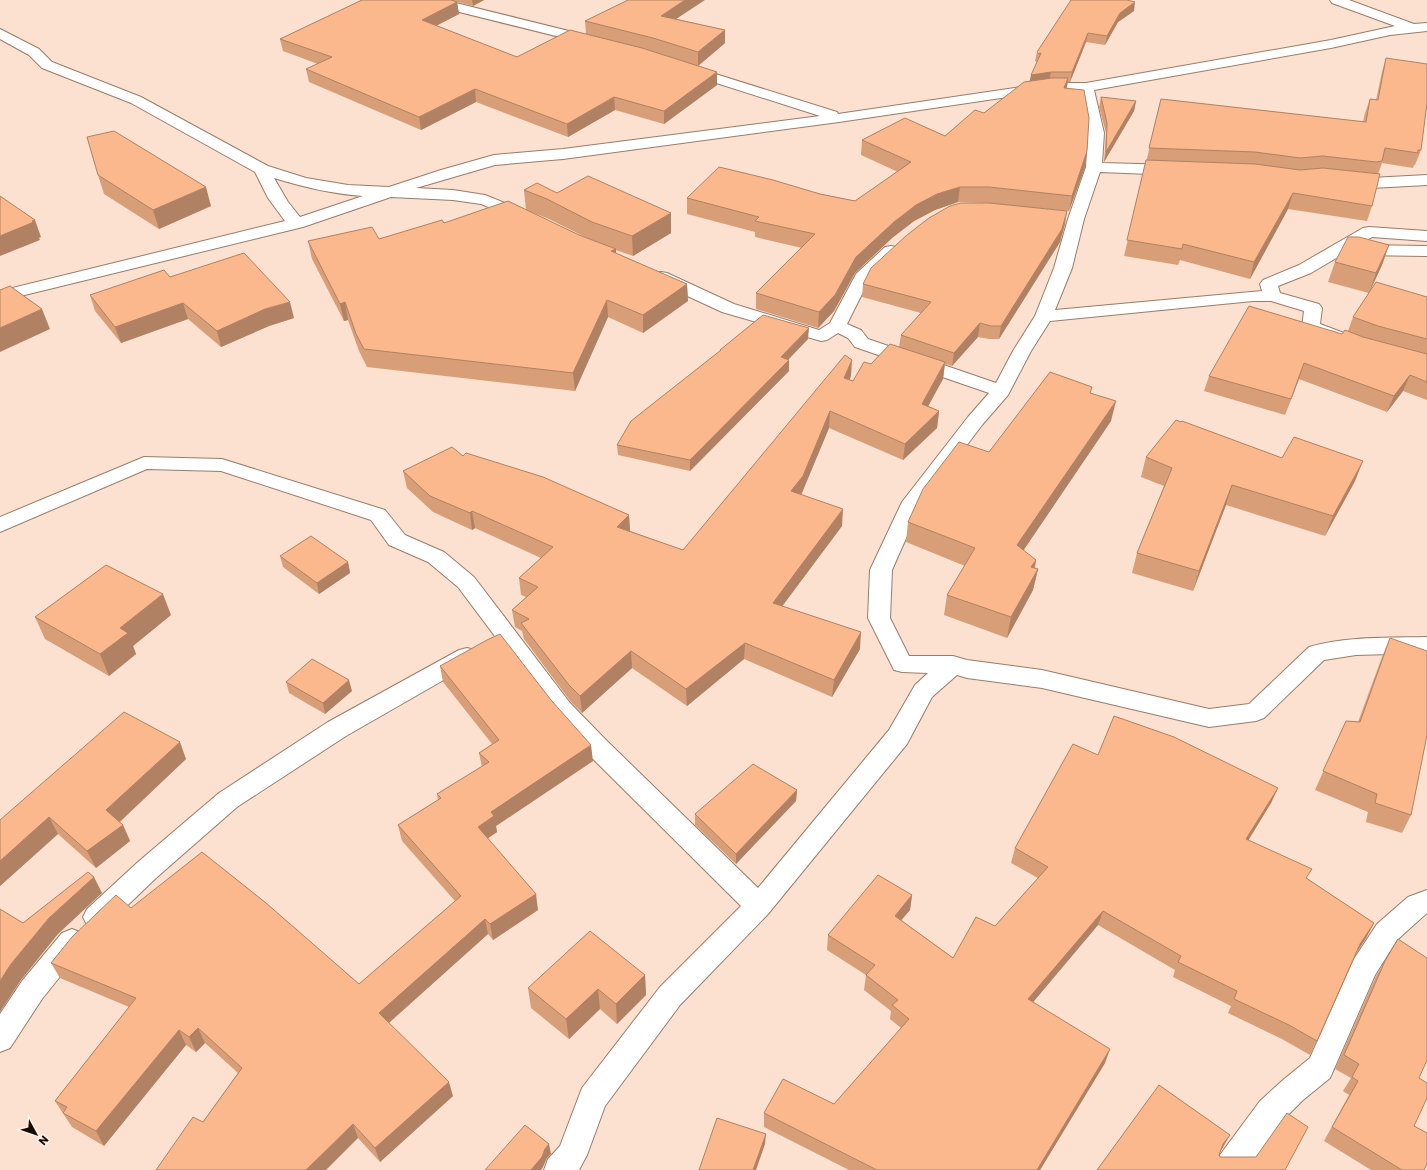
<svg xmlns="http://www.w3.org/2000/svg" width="1427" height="1170" viewBox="0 0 1427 1170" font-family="Poppins,sans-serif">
<rect width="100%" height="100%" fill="#fce1d0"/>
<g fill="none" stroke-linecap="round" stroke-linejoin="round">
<g stroke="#9a7c69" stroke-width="2">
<path id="minor" d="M421,0H444L597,38L599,41L597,44L592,45L423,3Z
M1330,0H1349L1414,24L1427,23V31L1390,35L1331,48L1094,90L1104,133L1102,163L1175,165L1181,167L1183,170L1181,173L1175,175L1100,172L1084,219L1072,268L1055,310L1262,291L1260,284L1263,280L1299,265L1363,228L1369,227L1427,231V241L1372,237L1359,245L1427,246V256L1356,255L1350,254L1348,251L1311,273L1278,286L1280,293L1319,304L1322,308L1320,324L1344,333L1347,337L1344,341L1338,342L1332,341L1305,331L1302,327L1304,311L1271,301H1253L1050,321L1031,351L1008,395L982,425L919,509L892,570L890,618L909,656H953L967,660L1042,670L1209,709L1249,704L1309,647C1347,636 1388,638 1427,637V653L1356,655L1324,660L1264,718L1256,721L1209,727L1042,688L967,678L957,675L932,697L907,744L768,914L680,1005L605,1106L587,1155L579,1170H544L548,1159L560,1146L582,1088L660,987L741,906L588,754L554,715L458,587L428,562L389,545L371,520L221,471L147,469L0,532V517L144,457L222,459L385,510L405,535L444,552L474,577L570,703L606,740L758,888L889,730L915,685L928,673L902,672L894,670L868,618L870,570L902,502L968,417L989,393L855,347L848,338L838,333L827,340L821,341L722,312L655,281L652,277L655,273L661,272L667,273L734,304L819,330L830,323L856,274L885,247L891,246L897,247L899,251L897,255L869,280L847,324L861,330L868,339L996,383L1013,351L1035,316L1054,268L1068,219L1086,167L1088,133L1080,91H1049L839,122L563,159L495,165L416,188L453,190L485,195L532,214L534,217L532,220L526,222L520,220L481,204L453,200L391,197L303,227L0,301V291L285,221L268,198L255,172L131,103L42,68L29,55L0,39V29L39,49L52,62L141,97L268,166L306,178L348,185L389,187L441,170L494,155L563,149L820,116L685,73L683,70L685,67L690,66L837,112L838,114L1049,83H1086L1331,40L1395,26L1332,3ZM274,178C303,187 333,194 363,196L300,217L288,202Z
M1348,175L1371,178L1427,175V185L1371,188L1342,183L1340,180L1342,177Z
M467,648L475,650L479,656L475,662L346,736L237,807L156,878L107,925L97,929L87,925L83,917L87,909L138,862L219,793L328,722L459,650Z
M1427,890V913L1397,940L1375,975L1330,1078L1303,1100L1282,1121L1247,1170H1213L1217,1159L1260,1101L1283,1080L1310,1058L1354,959L1377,924L1408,897Z
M72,929L82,933L86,941L82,949L42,999L10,1048L0,1052V1014L22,981L62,933Z"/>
</g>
<use href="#minor" fill="#fff" fill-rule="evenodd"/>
</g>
<path fill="#d89e78" d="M362,0H484L473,6L457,2L459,14L436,26L517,57L586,34L585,21L676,19L725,30V43L698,66L717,72V85L664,124L615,110L568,137L476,102L421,130L309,82L306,69L318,64L283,51L280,39Z
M1134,11L1118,22L1105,45L1086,42L1070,82H1068L1067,88L1085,167L1069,211L1006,205L1065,224L1060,242L999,339H989L978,337L952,366L945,364L943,379L928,406L939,411L937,428L903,460L829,428L801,494L842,526L782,606L860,649L832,697L744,659L687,706L632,668L582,713L571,702L524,639L522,631L515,627L512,610L526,597L521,595L519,578L541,558L475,528L472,530L433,512L407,488L403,471L463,456L629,515L630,531L683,550L851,376L849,380L853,381L871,364L899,347L901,335L921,313L862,297L863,284L988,203L958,202L935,210L914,221L892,238L855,273L834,311L818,328L756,309V293L802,248L755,237V232L687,214V198L820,194L855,201L898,172L861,155L862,140L945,136L984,113L1030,81L1037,62L1035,61L1037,52Z
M1386,58L1421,150L1415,165H1414L1413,168L1382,163L1378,174L1372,206L1367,221L1288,209L1250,279L1180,260L1178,265L1124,256L1161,99L1363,122L1365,113L1370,99L1376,100L1382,72Z
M1101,97L1136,101L1134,111L1104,162L1106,133L1099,107Z
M98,175L211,206L159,229L104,194Z
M524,190L557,193L671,213V233L633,256L616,250V253L687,284L688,301L643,333L608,317L575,391L367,367L359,351L348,320L344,321L312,259L308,241L379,239L444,223L579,235L587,238L549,219L526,210Z
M1389,245L1382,265L1369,293L1427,297V400L1403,391L1387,412L1299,379L1285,415L1204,391L1209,376L1342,334L1348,331L1353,317L1369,293L1328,282L1335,262Z
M170,277L294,318L269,326L221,347L188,319L121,343L95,311L90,295Z
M808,339L788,360H789V371L690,471L618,455L617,445L720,352V350Z
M1091,393L1111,421L1023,550L1036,560L1035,568L1038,569L1033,590L1007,638L944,615L947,595L965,566L906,542L908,522L989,452Z
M1146,457L1282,458L1355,481L1325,536L1226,505L1193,591L1132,573L1137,553L1164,486L1141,477Z
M280,556L348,562L350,573L319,594L283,567Z
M171,615L133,646L136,654L109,676L45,639L35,617Z
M1390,638L1411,815L1402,833L1366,822L1368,812L1315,790L1346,721L1358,722L1382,657Z
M440,666L593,761L496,826L497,832L488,838L538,910L493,940L488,934L389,1023L453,1096L380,1162L358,1138L203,1122L238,1073L205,1043L196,1052L186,1045L104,1146L72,1127L55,1101L129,1007L60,978L51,963L131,908L359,984L455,901L402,841L398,825L438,800L437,794L482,767L479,753L492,744L443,682Z
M286,682L352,691L325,714L289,693Z
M1098,755L1278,788L1271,803L1248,840L1374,923L1366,938L1357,952L1317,1041L1310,1055L1282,1039L1228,1013L1231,1006L1173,977L1175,970L1098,925L1033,1002L1105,1063L1040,1170H849L764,1127V1113L834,1104L901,1028L890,1019L891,1011L864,990L866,975L827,950L828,935L912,895L910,910L901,920L953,958L995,926L1038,878L1011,863L1015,848Z
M186,759L120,822L123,825L130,841L96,868L58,834L0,886V820Z
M797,790L796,801L736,864L695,825V814Z
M1385,961L1419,1078L1414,1126L1424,1170H1371L1324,1141L1349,1095L1343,1091L1351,1078L1335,1069L1376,976Z
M645,975L646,995L617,1024L600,1009L569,1039L531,1008L528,988Z"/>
<path fill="#b08162" d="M472,0H484L473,6Z
M685,0H705L661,29V16Z
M457,2L459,14L424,32L422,20Z
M1135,2L1134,11L1118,22L1105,45L1107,36L1120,13Z
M725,30V43L698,66V52Z
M1088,33L1086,42L1070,82L1072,72Z
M717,72V85L664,124V111Z
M1051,72L1049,82L1029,84L1031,75Z
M1068,78L1066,92L1064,88Z
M475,89L476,102L421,130L419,117Z
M614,97L615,110L568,137L567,124Z
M1136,101L1134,111L1104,162L1106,152Z
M1087,151L1085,167L1069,211L1072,196Z
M206,187L211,206L159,229L153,210Z
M960,187L958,202L935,210L914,221L892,238L855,273L834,311L818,328L819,312L856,257L894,222L916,205L937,194Z
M1293,193L1288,209L1250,279L1254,262Z
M1067,211L1065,224L1060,242L999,339L1001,326Z
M671,213V233L633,256L632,236Z
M35,220L41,237L39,238L40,240L0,256V236Z
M1389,245L1382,265L1369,293L1376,273Z
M616,249V266L611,251Z
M687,284L688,301L643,333V315Z
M607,300L608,317L575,391L573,373Z
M290,302L294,318L269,326L221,347L217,331L265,309Z
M345,302L348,320L344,321L340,304Z
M183,303L188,319L121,343L115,327Z
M42,309L50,329L0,352V328Z
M980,323L978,337L952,366L954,353Z
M809,328L808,339L781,367V357Z
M789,360V371L690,471V460Z
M852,360L851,376L843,394L844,378Z
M945,362L943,379L920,421L922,404Z
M1304,363L1299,379L1285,415L1291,399Z
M1410,375L1403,391L1387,412L1394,396Z
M1116,401L1111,421L1013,566L1017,545Z
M830,411L829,428L802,493L791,508V491Z
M939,411L937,428L903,460L905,444Z
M1363,461L1355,481L1325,536L1333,516Z
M1232,485L1226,505L1193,591L1199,571Z
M843,509L842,526L772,620L773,603Z
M472,511L475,528L472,530L470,513Z
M629,515L630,532L617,527Z
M1036,560L1032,579L1038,569L1033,590L1007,638L1011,617L1031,567Z
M348,562L350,573L319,594L317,583Z
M163,594L171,615L133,646L136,654L109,676L100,654L120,628Z
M861,632L860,649L832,697L834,680Z
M745,643L744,659L687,706L686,689Z
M631,651L632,668L582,713L580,696Z
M349,680L352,691L325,714L323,703Z
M180,742L186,759L114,827L106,810Z
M591,745L593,761L496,826L497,832L481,843L478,827L491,812Z
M1278,788L1271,803L1240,854L1246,839Z
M797,790L796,801L736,864V854Z
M49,817L58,834L0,886V861Z
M123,825L130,841L96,868L87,851Z
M94,877L102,893L58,934L21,980L0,1012V981L11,964L49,918Z
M536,894L538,910L493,940L490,924Z
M912,895L910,910L893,930L895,916Z
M1103,911L1098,925L1024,1013L1028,999Z
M485,919L488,934L383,1028L379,1013Z
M1374,923L1366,938L1353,958L1360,944Z
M645,975L646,995L617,1024L616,1004Z
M598,989L600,1009L569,1039L566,1019Z
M198,1028L205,1043L196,1052L189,1037Z
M179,1030L186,1045L104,1146L96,1131Z
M1110,1049L1105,1063L1040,1170H1037Z
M449,1082L453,1096L380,1162L375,1148Z
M353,1124L358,1138L326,1170H306Z
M766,1134L765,1144L756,1170H753Z
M1230,1135L1222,1149L1216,1158L1223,1144Z
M549,1144L551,1154L547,1158L543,1167L541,1170H531L545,1149Z"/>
<path fill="#fbb88c" stroke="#b08162" d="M362,0H451L457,2L422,20L517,57L570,30L642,48L717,72L664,111L614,97L567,124L475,89L419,117L306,69L332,57L280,39Z
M628,0H685L661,16L725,30L698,52L653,38L585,21Z
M1071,0H1127L1135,2L1120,13L1107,36L1088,33L1072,72H1051L1031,75L1041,53L1039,54L1037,52Z
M1386,58L1427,64V103L1421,150H1418V153L1385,148L1382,161L1376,162L1323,156L1300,158L1255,152L1149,148L1161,99L1366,122L1370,99L1378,100Z
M1052,78H1068L1064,88L1084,90L1089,118L1087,151L1072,196L989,187H960L937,194L916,205L894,222L856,257L835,295L819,312L756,293L815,234L755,221L759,217L687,198L719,167L773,180L820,194L855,201L911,162L862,140L905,118L945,136L975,110L984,113L1024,82Z
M1101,97L1136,101L1106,152L1107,123Z
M114,131L206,187L153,210L98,175L87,137Z
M1146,160L1255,164L1300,170L1323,168L1380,174L1372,206L1293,193L1254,262L1183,244L1182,249L1127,240Z
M588,176L671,213L632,236L592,222L547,199L524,190L537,183L557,193Z
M0,196L35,220L32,221L34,222L0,236Z
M508,201L579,235L616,249L611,251L687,284L643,315L607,300L573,373L364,349L356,334L345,302L340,304L308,241L372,227L379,239L442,220L444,223Z
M961,203H989L1067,211L1062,229L1001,326H991L980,323L954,353L901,335L931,302L863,284L871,268L907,235L929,218L950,206Z
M1348,237H1359L1389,245L1376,273L1335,262Z
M244,253L290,302L265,309L217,331L183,303L115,327L90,295L164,270L170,277Z
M1376,282L1427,297V339L1378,326L1353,317Z
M10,286L42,309L0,328V290Z
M1249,306L1342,334L1345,330L1363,337L1427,354V382L1410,375L1394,396L1304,363L1291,399L1209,376Z
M763,315L809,328L781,357L789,360L690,460L617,445L631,421L721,350H720Z
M890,344L945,362L922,404L939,411L905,444L830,411L803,476L791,491L843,509L773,603L861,632L834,680L745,643L686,689L631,651L580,696L569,685L521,623L529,619L512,610L538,587L519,578L553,547L472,511L470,513L430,496L403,471L452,447L463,456L466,453L543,477L629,515L617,527L683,550L845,355L852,360L844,378L853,381L864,362L871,364Z
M1050,372L1092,387L1090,393L1116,401L1017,545L1036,560L1031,567L1038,569L1011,617L947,595L975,548L908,522L923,489L959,442L989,452Z
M1176,420L1181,422L1182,421L1282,458L1294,437L1363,461L1333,516L1232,485L1199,571L1137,553L1172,468L1146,457Z
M311,536L348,562L317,583L280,556Z
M106,565L163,594L120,628L128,633L100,654L35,617Z
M500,634L551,700L591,745L491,812L494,816L478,827L536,894L490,924L485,919L379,1013L449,1082L375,1148L353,1124L306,1170H156L193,1117L203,1122L242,1068L198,1028L189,1037L179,1030L96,1131L63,1113L67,1107L55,1101L136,998L51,963L72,937L116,895L131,908L202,852L266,903L359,984L461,896L398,825L441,798L437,794L489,762L479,753L499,740L440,666L487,640Z
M1390,638L1427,651V735L1411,815L1375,803L1377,794L1323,771L1346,721L1360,722Z
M312,659L349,680L323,703L286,682Z
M124,712L180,742L106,810L123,825L87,851L49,817L0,861V820Z
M1114,716L1174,737L1278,788L1246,839L1312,869L1306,878L1374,923L1360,944L1317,1041L1289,1025L1234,999L1237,991L1178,962L1181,956L1103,911L1028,999L1110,1049L1037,1170H877L764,1113L783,1079L834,1104L909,1019L892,1005L898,1000L866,975L875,965L828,935L878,875L912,895L895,916L953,958L976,917L995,926L1048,867L1015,848L1073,744L1098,755Z
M753,764L797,790L736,854L695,814Z
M88,872L94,877L49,918L11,964L0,981V909L23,923Z
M590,931L645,975L616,1004L598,989L566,1019L528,988Z
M1398,939L1427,958V1060L1419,1078L1427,1083V1098L1414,1126L1427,1133V1164L1424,1170H1402L1332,1127L1358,1081L1352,1077L1359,1064L1344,1055L1385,961Z
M1159,1085L1230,1135L1223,1144L1219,1155L1220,1157H1256L1287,1113L1308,1127L1285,1170H1097Z
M717,1118L766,1134L753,1170H699Z
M525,1125L549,1144L545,1149L542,1157L531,1170H485Z"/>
<g transform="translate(36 1134) rotate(130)" stroke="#fff1e9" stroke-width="3" paint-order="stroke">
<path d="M0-3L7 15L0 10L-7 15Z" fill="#160b05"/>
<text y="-6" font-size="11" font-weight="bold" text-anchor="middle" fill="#160b05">N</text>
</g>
</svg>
